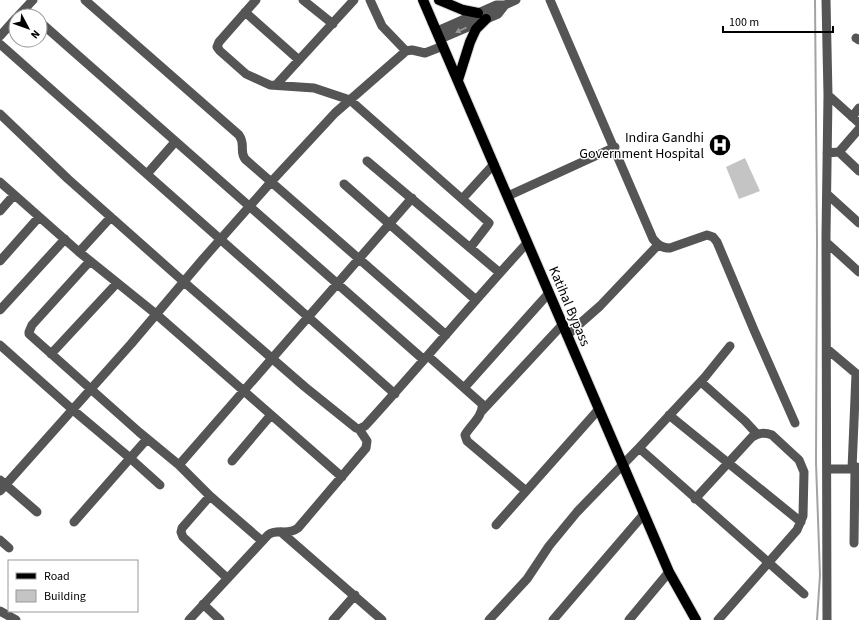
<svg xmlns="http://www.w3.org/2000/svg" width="859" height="620" viewBox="0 0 859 620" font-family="'Source Sans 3',sans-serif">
<rect width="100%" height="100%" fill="#fff"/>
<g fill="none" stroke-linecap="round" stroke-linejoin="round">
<path stroke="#a3a3a3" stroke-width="2" d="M815,0L817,239L816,463L820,575L817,620"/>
</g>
<path fill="#c4c4c4" d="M745,158L760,191L739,199L726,167Z"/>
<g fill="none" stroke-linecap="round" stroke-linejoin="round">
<g stroke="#dbdbdb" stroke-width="12">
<path id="major" d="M423,0L669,572L696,620
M439,0L463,10L478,13
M458,80L470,42L476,29L486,19"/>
</g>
<path stroke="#555" stroke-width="9" d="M85,0L239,135C246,145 239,151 245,159L446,335
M256,0L219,42L217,47L220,51L246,74L270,85L314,88L350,100L487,221L489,223L487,226L470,248
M303,0L333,24
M370,0L382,26L406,51
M550,0L653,239C658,245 662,248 670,248L707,235L713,237L717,242L754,330L795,423
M826,0L828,95L826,235L827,620
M25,9L33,16
M245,12L299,60
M18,16L33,0
M40,22L424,360
M437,31L496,5H505L516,0
M0,36L16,18
M856,38L859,40
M440,39L498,14L505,5
M0,44L395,394
M276,85L354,0
M828,95L859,123
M0,114L68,179L184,282L305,387L356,428L359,429L365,426C420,366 472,303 527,243
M852,117L859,108
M839,152L859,129
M827,153L839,152L859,171
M367,161L500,273
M147,174L175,142
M0,182L79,252L156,314L342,477
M344,184L476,300
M827,194L859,223
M508,196L615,147
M463,198L494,164
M0,211L14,195
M826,242L859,272
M79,252L111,217
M0,261L39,217
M90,261L32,325L29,332V334L139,432L179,465L210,496L262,541
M0,310L65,239
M567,335L600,306L658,245
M0,345L73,410L130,458L160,485
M827,349L859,376
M51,354L117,283
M428,356L482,404C484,415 470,426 465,435L467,441L526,491
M701,382L745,421L757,434
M464,388L549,293
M481,412L563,324
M669,415L801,522
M639,448L804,594
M232,461L271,415
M179,465L412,198
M828,469H855L857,467
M852,469L856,374
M0,480L37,512
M0,491L131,344L203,259L271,182L335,113L406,51L412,50L425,53L443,46
M210,496L182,528L181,532L183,537L227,578
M695,499L752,437C759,433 764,432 772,435L799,460L804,472L803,516L797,530L718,620
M74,522L147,439
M496,525L599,409
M281,532L382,620
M0,540L9,548
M854,543L855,469
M203,604L220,620
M0,611L16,620
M189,620L268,535C277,528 288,536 298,528L366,448L367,441L359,429
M333,620L355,595
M489,620L527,579L549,546L577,512L639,448L705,377L730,346
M553,620L644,514
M629,620L669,572"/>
<use href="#major" stroke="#000" stroke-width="10"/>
</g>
<defs><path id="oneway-solid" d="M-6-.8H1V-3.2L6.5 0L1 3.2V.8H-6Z"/></defs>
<use fill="#999" href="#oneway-solid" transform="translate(461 30) rotate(156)"/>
<defs>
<g id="hospital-disc" transform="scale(1.15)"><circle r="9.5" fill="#000" stroke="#fff"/><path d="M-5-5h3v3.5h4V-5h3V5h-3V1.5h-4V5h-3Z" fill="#fff"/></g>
</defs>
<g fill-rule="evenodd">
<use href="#hospital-disc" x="720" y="145"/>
</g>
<g text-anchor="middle" stroke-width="3" stroke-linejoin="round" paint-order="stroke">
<g font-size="14" fill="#000" stroke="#fff" text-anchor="end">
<text x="704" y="142">Indira Gandhi<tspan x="704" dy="16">Government Hospital</tspan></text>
</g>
<g font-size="14" fill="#000" stroke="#fff">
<text transform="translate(570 306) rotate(67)" y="5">Katihal Bypass</text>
</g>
</g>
<rect x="8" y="560" width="130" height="52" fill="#ffffff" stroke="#999999"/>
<rect x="16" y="573" width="20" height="6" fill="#000000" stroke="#999999"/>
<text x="44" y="580" font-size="12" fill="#000000">Road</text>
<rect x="16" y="590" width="20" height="12" fill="#c4c4c4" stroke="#999999"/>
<text x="44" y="600" font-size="12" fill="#000000">Building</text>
<g transform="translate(28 28) rotate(131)"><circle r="19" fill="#ffffff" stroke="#999999"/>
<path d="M0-3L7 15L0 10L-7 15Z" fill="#000000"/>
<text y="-6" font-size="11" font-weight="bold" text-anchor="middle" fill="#000000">N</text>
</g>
<path d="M723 26v6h110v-6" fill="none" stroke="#000000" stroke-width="2"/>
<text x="729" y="26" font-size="12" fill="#000000" stroke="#ffffff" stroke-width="3" paint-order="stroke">100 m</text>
</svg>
